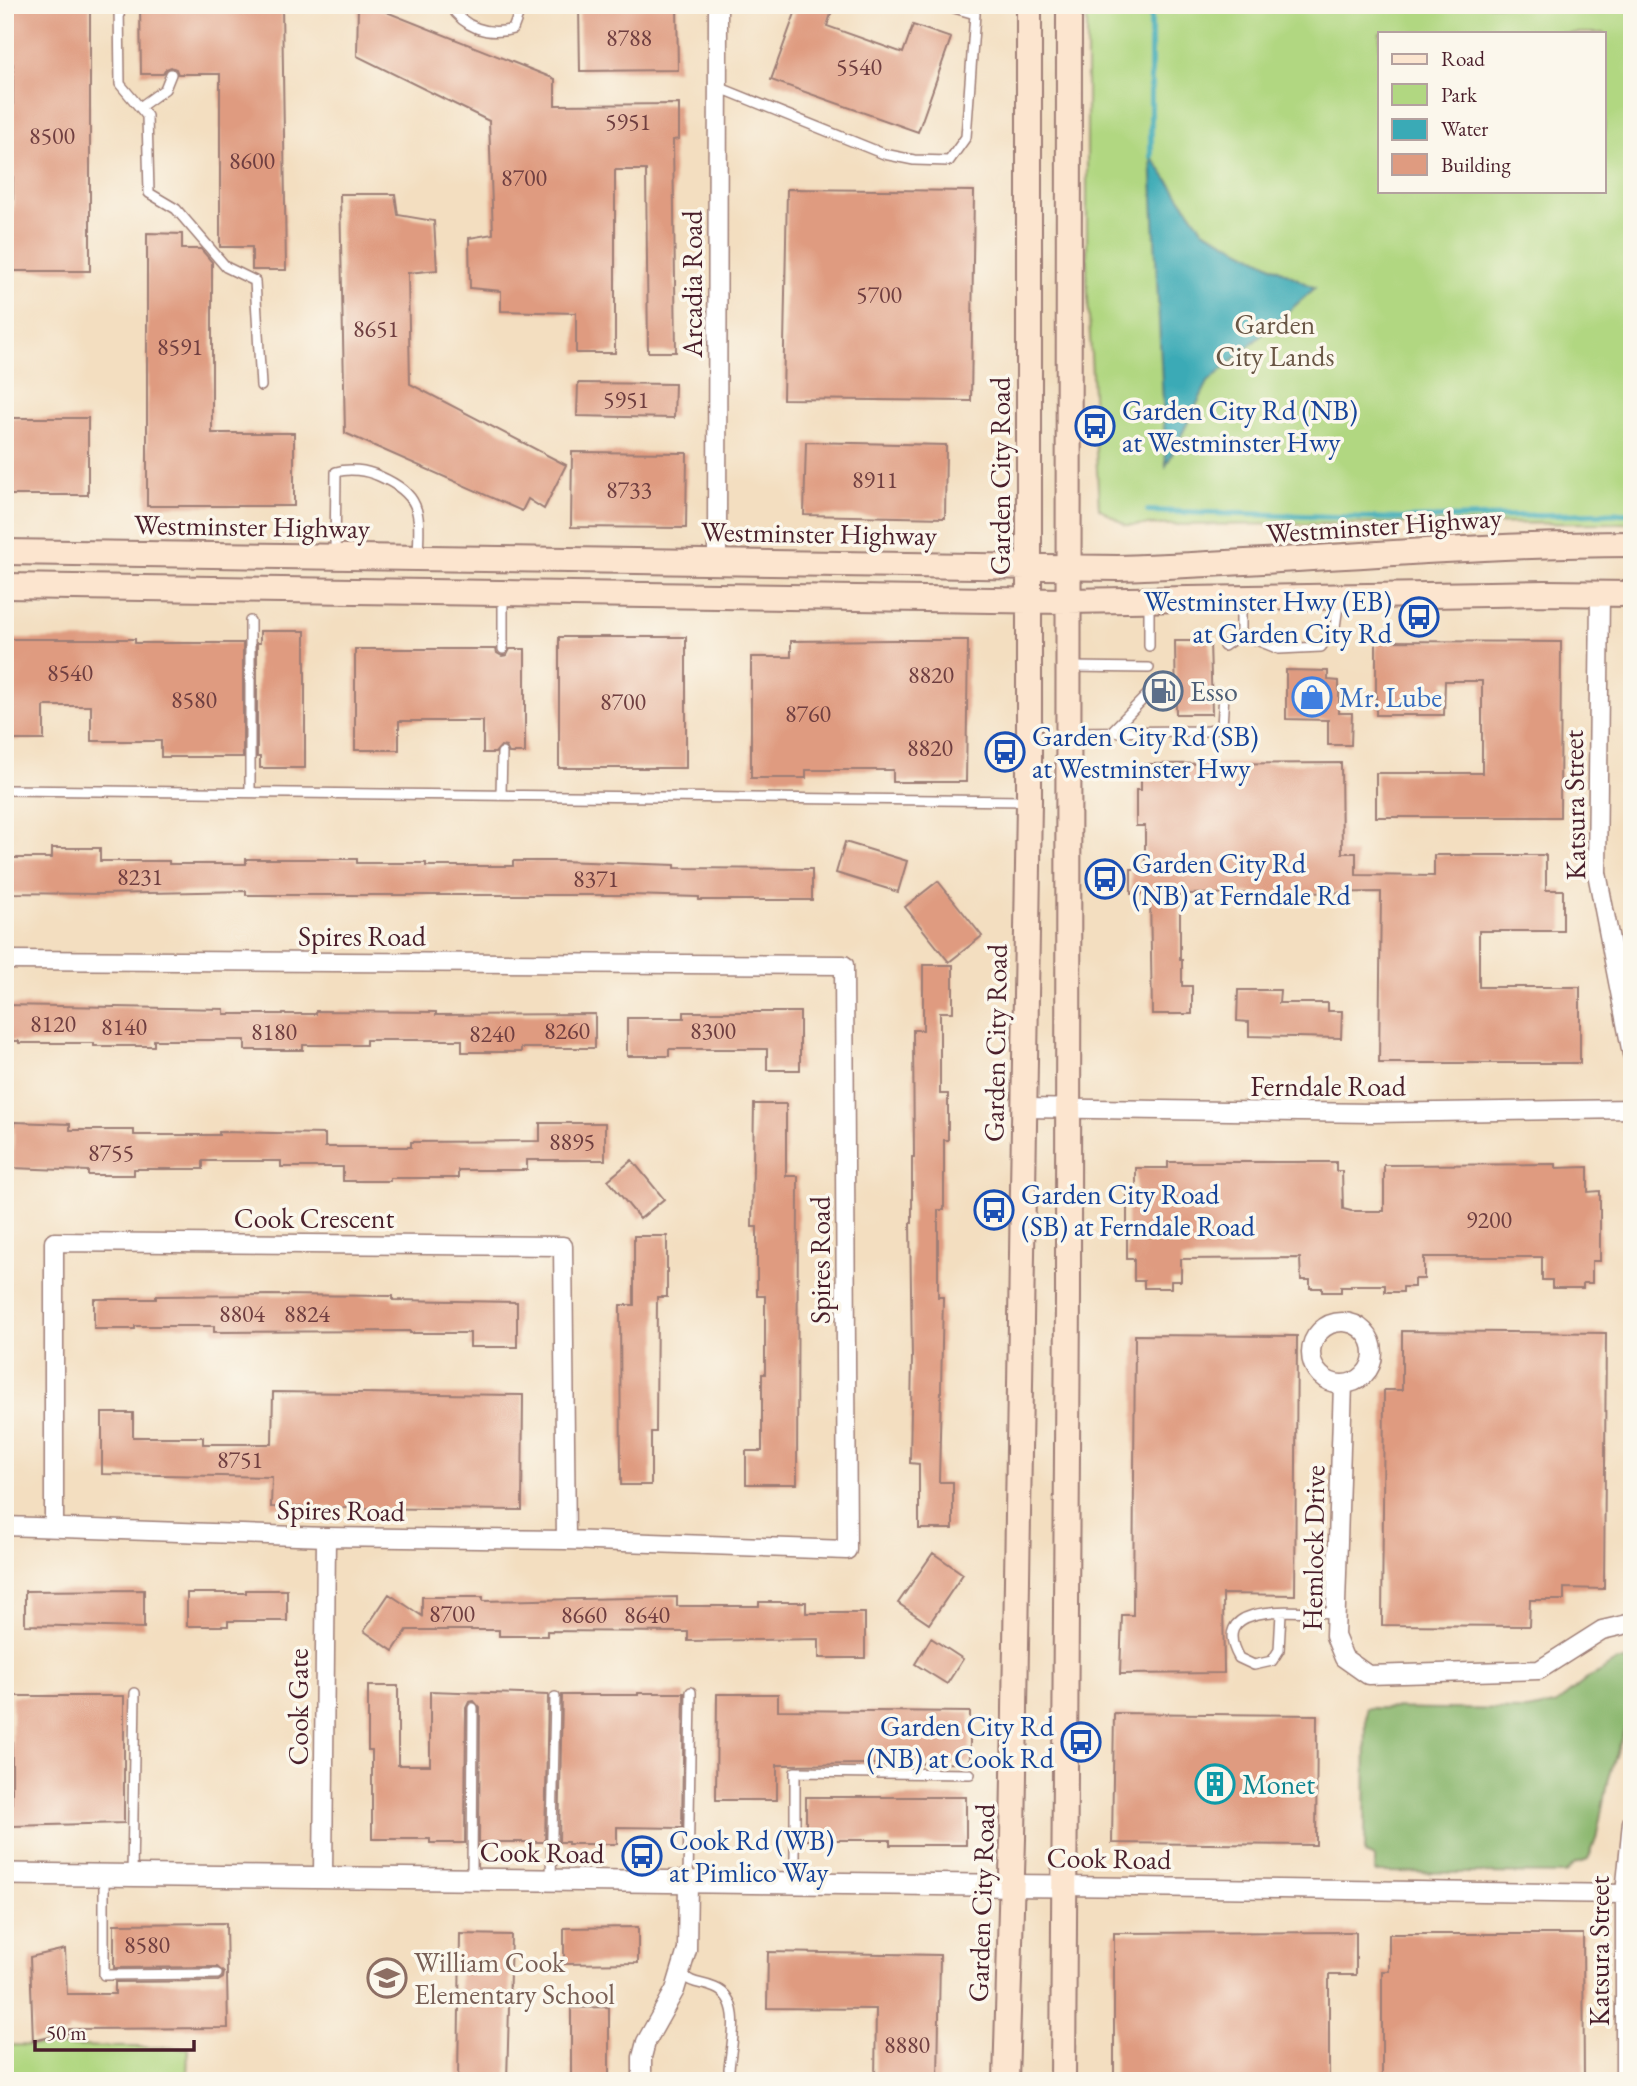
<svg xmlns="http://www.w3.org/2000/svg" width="1637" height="2086" viewBox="0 0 1637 2086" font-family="'EB Garamond',serif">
<rect width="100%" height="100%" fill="#fbf7ec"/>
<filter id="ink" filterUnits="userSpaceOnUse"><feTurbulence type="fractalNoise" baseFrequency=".0143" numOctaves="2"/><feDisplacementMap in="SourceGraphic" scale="14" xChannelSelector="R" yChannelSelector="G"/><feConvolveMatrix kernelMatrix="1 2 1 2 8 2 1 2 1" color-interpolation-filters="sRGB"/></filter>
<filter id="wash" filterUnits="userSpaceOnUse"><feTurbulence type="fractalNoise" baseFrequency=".00686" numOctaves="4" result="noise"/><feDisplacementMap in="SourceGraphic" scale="28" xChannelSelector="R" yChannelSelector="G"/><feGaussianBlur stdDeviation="1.57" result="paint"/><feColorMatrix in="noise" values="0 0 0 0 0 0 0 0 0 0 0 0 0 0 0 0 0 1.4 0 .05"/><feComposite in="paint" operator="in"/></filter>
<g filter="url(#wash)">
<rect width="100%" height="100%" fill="#f3dec0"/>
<path fill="#b1d781" stroke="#7e7b56" stroke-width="2" fill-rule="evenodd" d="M1087,5H1632V523L1126,525L1099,508L1087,280ZM1380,33H1604V191H1380Z
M5,2045L188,2048L187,2081H5Z"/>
<path fill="#8cb86f" stroke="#6b6c4d" stroke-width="2" d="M1617,1661H1628L1627,1720L1606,1788L1596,1839L1588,1860L1575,1864L1565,1874L1375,1872V1858L1365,1854L1366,1708L1526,1710L1555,1705L1587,1679Z"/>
<path fill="#3aaab6" stroke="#426470" stroke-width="2" d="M1151,156L1203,230L1315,288L1208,382L1166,466Z"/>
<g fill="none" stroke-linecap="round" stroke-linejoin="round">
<path stroke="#3aaab6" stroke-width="6" d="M1151,156V5
M1148,511L1401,519L1632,513"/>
</g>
<g id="blocks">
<path fill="#df9b80" d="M5,5H90V271H5V223H13V64H5Z
M140,5H282L286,270H252V247H220V74H178L176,69L171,67L166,69L163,74H141Z
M358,5H369L555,79V105L679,104V139L673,140L676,352H648L646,170H615V353H576V313L501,311V291L470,288L469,238L493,234L489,121L357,56Z
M579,5H677L678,70L580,71Z
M798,5H834L827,26L903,53L913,25L951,38L918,132L771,80Z
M787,189L974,191L971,401L783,399Z
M340,194H395L398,215L434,221L437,270L408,273L410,384L566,465L544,509L528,499L522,511L345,433Z
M147,233L182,234V249H201L212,262V433H294V506H147Z
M578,383L675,384L674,418L577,416Z
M5,418H88V495H5Z
M806,442L946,445L945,518L804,515Z
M572,452L687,453L686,528L571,527Z
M260,631H305V768H260V757H257V643H260Z
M559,637H686V768H559Z
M5,639H135V643H243V757H161V741H91V706H44V740H5Z
M895,640H968L966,782H893V770H806V778H751V657H791V641Z
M1175,641H1210L1212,714H1176Z
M1376,641L1561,642L1560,817H1376V773H1482V681H1445L1444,715H1376Z
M355,649H496L497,653L502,656L507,655L510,649H525V753H509L506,747L501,746L495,753H483V721H399V750H355Z
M1286,670L1328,671V680L1339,681V713H1352L1351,745H1328V720L1286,719Z
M1341,763L1342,853H1356V875L1434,876V855H1546V890H1563V931H1479V987H1580V1063H1379L1381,892L1180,894V960H1182V986H1192V1014H1152L1150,894H1131V869H1145V826H1136V790H1141V764Z
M845,842L907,861L898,892L836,873Z
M52,848H100V861H169V864H246V859H357V863H426V866H513V861H559L675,865V868L812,869V900H699V897L631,895H246V891L100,894L5,893V858H52Z
M938,881L982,936L949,962L905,907Z
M923,965H953V1012H940V1094H948V1140H944V1210H938V1297H943L939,1482H953V1529H919V1464L910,1463L912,1358L910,1223H912V1157H914L913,1030H923Z
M1238,990H1280L1279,1003H1328V1011H1342L1341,1038L1249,1036V1022L1237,1021Z
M5,1005L224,1009V1014H316V1011L436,1012V1015L595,1014V1048H521V1052H462V1040H366V1045H303V1050H245V1040H154V1046H94V1043H19V1041H5Z
M684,1012H800V1070H767V1049H669V1056H627V1018H684Z
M754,1104H786V1176H798L797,1484H746V1451H762V1374H765V1296H757V1227H752Z
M14,1122L70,1124V1130H134V1135H219V1132L325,1134V1147H411V1142L540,1141V1123H605V1160H527V1170H458V1178H390V1181H343V1167H281V1161H203V1169H134V1175H88V1171L13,1168Z
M632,1160L664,1199L640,1219L608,1180Z
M1168,1162H1336V1171H1342L1343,1209L1351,1211H1384V1165L1556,1164V1168L1588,1167V1192L1600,1191V1261H1592V1283H1583V1288H1552V1280H1542V1257H1424V1279H1414V1287H1403V1292H1385V1285H1351V1287H1341V1292H1322V1288H1310V1280H1301L1300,1258L1181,1259V1281H1171V1288H1144V1281H1134V1259H1127V1195H1136V1168H1168Z
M634,1236H667V1297H657L656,1432H651V1485H621L620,1305H634Z
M269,1295L393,1296V1300L517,1302V1347H470V1333H410V1331L214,1332V1326H135V1329H94V1299H156V1296Z
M1402,1331L1606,1333L1604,1589L1564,1588V1600H1530L1529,1626L1382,1625L1384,1390H1402Z
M1135,1335L1297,1336L1295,1595L1223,1594L1224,1673L1120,1674L1122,1615H1133Z
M273,1392L523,1395L522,1510L271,1507L272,1477L102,1474V1413H133V1437H203V1444H272Z
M933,1553L963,1574L929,1624L898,1603Z
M144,1590V1628L25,1625V1591Z
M246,1590H287V1621H228V1626H187V1593H246Z
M389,1594L422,1616V1597H483V1601L677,1597V1606H759V1602H806V1613H865V1658H819V1639L688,1641V1632L547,1631V1636H499V1630H407L393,1651L364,1631Z
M931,1638L963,1659L947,1684L915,1664Z
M368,1686H398V1765H430V1691L548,1695L545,1842H479L480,1708L474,1701L469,1702L466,1708L465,1843H430V1839H372V1750H368Z
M638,1693H684L682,1828L617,1827V1844H568V1842H559L562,1695H638Z
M717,1694H778V1710L970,1712V1763L777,1765V1800H716Z
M12,1696H124V1823L12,1826Z
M1114,1713L1317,1715L1316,1845L1112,1843Z
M806,1797H966V1845H890V1840H806Z
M226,1923L228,2028L69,2029V2033L33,2041L30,1957L65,1949L67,1994H115V1982L218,1981L223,1978L224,1973L217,1967L114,1968V1924Z
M638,1927V1963L564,1964V1928Z
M1356,1932V1975H1329V2081H1114V1933Z
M460,1934L511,1935L507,2081H458Z
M1389,1934H1583L1584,2081H1382V1971H1389Z
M768,1952L940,1955L938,2081H875L876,2009L767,2008Z
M609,2007V2081H571V2008Z"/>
</g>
</g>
<g filter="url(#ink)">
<use href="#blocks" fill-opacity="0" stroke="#9e7e76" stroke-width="2"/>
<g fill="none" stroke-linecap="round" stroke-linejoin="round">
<g stroke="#9e7e76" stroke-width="12">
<path id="service" d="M119,5L120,84L147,116L149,193L176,209L226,267L255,281L261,386
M450,5C464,28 488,36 513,29L522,5
M944,5L975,14
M718,87L884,154L914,160L949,161L966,137L975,14L973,5
M140,107L165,89L171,74
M335,556L336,472C349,468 366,470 379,476C422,495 420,512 418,556
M1241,601V634
M250,621V792
M1149,646V602
M1224,646L1241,634L1279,649L1321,647L1335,627L1339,599
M503,649V595
M1069,667L1149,668
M1112,731L1149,693
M1069,732L1209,731L1222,726L1224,694
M5,790L1029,801
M501,794L502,753
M1281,1613L1279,1650L1272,1661L1254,1665L1239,1658C1205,1598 1305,1613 1336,1613
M5,1695V1693
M132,1875L135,1693
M104,1876V1975L217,1974
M472,1878L473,1708
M551,1879L555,1697
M688,1882L691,1692
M795,1882V1772L970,1774
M680,1973C695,1986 699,1981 715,1988C744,2000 731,2044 729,2069"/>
</g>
<g stroke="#9e7e76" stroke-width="21">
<path id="minor" d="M717,562L718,5
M1600,594L1597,873L1632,1054
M5,960L844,965L847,1550L566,1540L326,1537L5,1526
M1024,1108L1372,1113L1632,1109
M1311 1353a31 31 0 1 1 62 0a31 31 0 1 1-62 0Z
M1343,1384L1335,1636L1344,1658L1368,1675L1539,1670L1602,1630L1632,1623
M54,1526V1242L563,1246L566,1540
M323,1877L326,1537
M1063,1886L1625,1894
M642,2081V2057L646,2042L675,1990L687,1950L688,1882
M1625,2081V1894L1632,1822"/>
</g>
<g stroke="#9e7e76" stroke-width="24">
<path id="tertiary" d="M5,1874L1063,1886"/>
</g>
<g stroke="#9e7e76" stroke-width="28">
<path id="secondary" d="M5,552L1118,568C1289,563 1460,544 1632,544
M5,586L1067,601L1545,593L1632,594
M1006,2081L1013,1839L1029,801V5
M1063,2081L1068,1295L1069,5"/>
</g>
<use href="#service" stroke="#fff" stroke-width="9"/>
<use href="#minor" stroke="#fff" stroke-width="18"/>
<use href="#tertiary" stroke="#fff" stroke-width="21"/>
<use href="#secondary" stroke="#fce5cf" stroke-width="24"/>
</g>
</g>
<defs>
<g id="bus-ring" transform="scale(2.0125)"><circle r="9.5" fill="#fbf7ec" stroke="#1a4fb4" stroke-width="1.5"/><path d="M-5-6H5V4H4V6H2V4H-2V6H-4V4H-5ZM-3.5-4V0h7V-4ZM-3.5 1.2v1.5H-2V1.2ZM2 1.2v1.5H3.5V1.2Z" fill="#1a4fb4"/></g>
<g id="fuel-ring" transform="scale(2.0125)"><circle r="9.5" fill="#fbf7ec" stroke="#5c6f8a" stroke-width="1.5"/><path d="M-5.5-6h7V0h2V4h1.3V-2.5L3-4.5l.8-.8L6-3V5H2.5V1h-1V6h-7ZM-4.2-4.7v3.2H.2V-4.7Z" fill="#5c6f8a"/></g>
<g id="shop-ring" transform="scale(2.0125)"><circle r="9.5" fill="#fbf7ec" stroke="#3f7fe0" stroke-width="1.5"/><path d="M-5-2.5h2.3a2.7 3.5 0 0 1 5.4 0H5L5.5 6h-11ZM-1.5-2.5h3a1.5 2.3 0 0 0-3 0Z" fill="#3f7fe0"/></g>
<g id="building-ring" transform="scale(2.0125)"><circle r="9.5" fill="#fbf7ec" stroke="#0f9aa8" stroke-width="1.5"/><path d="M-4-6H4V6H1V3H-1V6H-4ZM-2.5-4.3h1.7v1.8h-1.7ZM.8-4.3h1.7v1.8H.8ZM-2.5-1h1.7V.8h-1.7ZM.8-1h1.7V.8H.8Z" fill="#0f9aa8"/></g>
<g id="school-ring" transform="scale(2.0125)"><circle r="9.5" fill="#fbf7ec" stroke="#8d6e63" stroke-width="1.5"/><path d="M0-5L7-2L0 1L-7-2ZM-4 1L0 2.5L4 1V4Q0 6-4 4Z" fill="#8d6e63"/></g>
</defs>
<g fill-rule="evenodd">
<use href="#bus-ring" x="1095" y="426"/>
<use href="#bus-ring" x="1419" y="617"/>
<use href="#fuel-ring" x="1163" y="691"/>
<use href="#shop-ring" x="1312" y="697"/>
<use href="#bus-ring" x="1005" y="752"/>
<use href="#bus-ring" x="1105" y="879"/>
<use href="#bus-ring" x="994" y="1210"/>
<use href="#bus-ring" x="1081" y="1742"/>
<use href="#building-ring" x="1215" y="1784"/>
<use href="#bus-ring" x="642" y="1856"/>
<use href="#school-ring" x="387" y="1978"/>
</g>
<g text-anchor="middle" stroke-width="7" stroke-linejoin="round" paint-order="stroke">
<g font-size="24" fill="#6f3e40">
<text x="629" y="46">8788</text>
<text x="859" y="75">5540</text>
<text x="628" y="130">5951</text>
<text x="52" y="144">8500</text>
<text x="252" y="169">8600</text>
<text x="524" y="186">8700</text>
<text x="879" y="303">5700</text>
<text x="376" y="337">8651</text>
<text x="180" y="355">8591</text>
<text x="626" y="408">5951</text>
<text x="875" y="488">8911</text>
<text x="629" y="498">8733</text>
<text x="70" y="681">8540</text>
<text x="931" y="683">8820</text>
<text x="194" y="708">8580</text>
<text x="623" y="710">8700</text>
<text x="808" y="722">8760</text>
<text x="930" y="756">8820</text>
<text x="140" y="885">8231</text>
<text x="596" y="887">8371</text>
<text x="53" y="1032">8120</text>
<text x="124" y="1035">8140</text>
<text x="567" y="1039">8260</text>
<text x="713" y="1039">8300</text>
<text x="274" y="1040">8180</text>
<text x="492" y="1042">8240</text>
<text x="572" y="1150">8895</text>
<text x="111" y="1161">8755</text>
<text x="1489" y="1228">9200</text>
<text x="242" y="1322">8804</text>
<text x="307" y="1322">8824</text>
<text x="240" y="1468">8751</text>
<text x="452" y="1622">8700</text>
<text x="584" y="1623">8660</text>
<text x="647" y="1623">8640</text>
<text x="147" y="1953">8580</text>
<text x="907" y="2053">8880</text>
</g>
<g font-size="28" fill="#4a1f2b" stroke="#fbf7ec">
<text transform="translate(692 284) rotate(-90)" y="10">Arcadia Road</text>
<text transform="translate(1000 476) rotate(-90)" y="10">Garden City Road</text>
<text transform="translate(1384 525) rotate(-4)" y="10">Westminster Highway</text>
<text transform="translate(252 526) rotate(1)" y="10">Westminster Highway</text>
<text transform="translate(819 533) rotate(1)" y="10">Westminster Highway</text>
<text transform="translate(1574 805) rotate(-91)" y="10">Katsura Street</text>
<text x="362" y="946">Spires Road</text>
<text transform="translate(995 1043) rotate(-89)" y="10">Garden City Road</text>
<text x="1328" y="1096">Ferndale Road</text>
<text x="314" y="1228">Cook Crescent</text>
<text transform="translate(820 1260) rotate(-90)" y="10">Spires Road</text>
<text transform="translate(341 1510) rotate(1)" y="10">Spires Road</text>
<text transform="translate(1313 1548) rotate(-89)" y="10">Hemlock Drive</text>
<text transform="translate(298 1707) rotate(-90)" y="10">Cook Gate</text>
<text transform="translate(542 1852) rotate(1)" y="10">Cook Road</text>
<text transform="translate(1109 1858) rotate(1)" y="10">Cook Road</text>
<text transform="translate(981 1903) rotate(-88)" y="10">Garden City Road</text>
<text transform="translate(1599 1951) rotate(-90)" y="10">Katsura Street</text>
</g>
<g font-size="28" fill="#695645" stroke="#fbf7ec">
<text x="1275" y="334">Garden<tspan x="1275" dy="32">City Lands</tspan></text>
</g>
<g font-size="28" fill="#164399" stroke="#fbf7ec" text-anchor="start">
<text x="1122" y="420">Garden City Rd (NB)<tspan x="1122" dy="32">at Westminster Hwy</tspan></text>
<text x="1392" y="611" text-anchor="end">Westminster Hwy (EB)<tspan x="1392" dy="32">at Garden City Rd</tspan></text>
<text x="1032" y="746">Garden City Rd (SB)<tspan x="1032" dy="32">at Westminster Hwy</tspan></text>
<text x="1132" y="873">Garden City Rd<tspan x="1132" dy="32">(NB) at Ferndale Rd</tspan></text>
<text x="1021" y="1204">Garden City Road<tspan x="1021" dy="32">(SB) at Ferndale Road</tspan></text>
<text x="1054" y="1736" text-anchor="end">Garden City Rd<tspan x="1054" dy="32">(NB) at Cook Rd</tspan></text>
<text x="669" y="1850">Cook Rd (WB)<tspan x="669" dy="32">at Pimlico Way</tspan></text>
</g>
<g font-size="28" fill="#4e5e75" stroke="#fbf7ec" text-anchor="start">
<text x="1190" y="701">Esso</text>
</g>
<g font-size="28" fill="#366cbe" stroke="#fbf7ec" text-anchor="start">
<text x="1339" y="707">Mr. Lube</text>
</g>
<g font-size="28" fill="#0d838f" stroke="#fbf7ec" text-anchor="start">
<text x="1242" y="1794">Monet</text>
</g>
<g font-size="28" fill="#785e54" stroke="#fbf7ec" text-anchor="start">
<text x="414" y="1972">William Cook<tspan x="414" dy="32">Elementary School</tspan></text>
</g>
</g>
<rect width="1637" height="2086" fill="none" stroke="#fbf7ec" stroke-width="28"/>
<rect x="1378" y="32" width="228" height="161" fill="#fbf7ec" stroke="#b4a19f" stroke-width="2"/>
<rect x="1392" y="54" width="35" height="10" fill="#fce5cf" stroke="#b4a19f" stroke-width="2"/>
<text x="1441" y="66" font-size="21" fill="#4a1f2b">Road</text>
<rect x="1392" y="84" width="35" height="21" fill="#b1d781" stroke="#b4a19f" stroke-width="2"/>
<text x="1441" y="102" font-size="21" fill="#4a1f2b">Park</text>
<rect x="1392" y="119" width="35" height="21" fill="#3aaab6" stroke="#b4a19f" stroke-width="2"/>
<text x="1441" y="136" font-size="21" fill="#4a1f2b">Water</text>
<rect x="1392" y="154" width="35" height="21" fill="#df9b80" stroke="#b4a19f" stroke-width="2"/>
<text x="1441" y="172" font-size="21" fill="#4a1f2b">Building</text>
<path d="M35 2040v10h159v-10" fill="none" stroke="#4a1f2b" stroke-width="3.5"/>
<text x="46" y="2040" font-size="21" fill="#4a1f2b" stroke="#fbf7ec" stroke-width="5" paint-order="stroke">50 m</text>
</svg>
